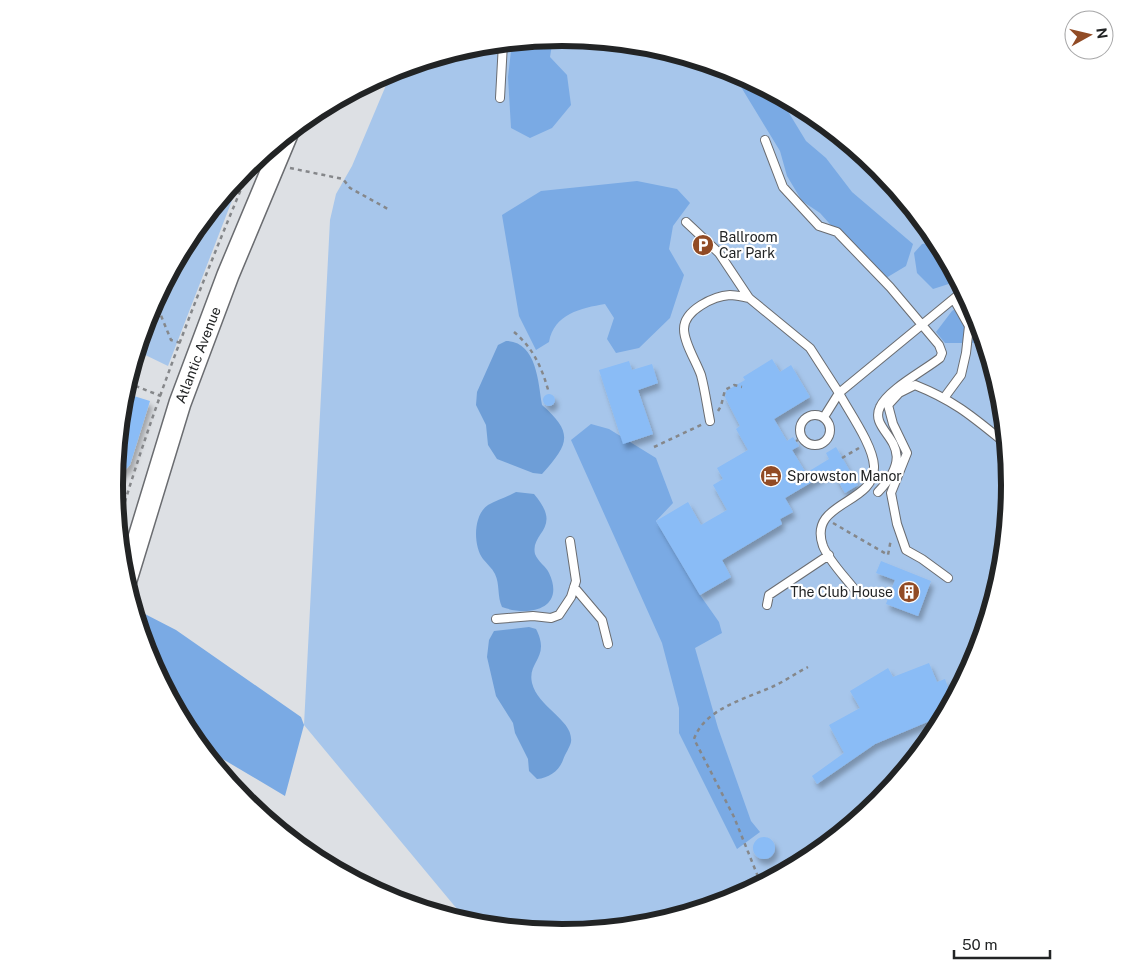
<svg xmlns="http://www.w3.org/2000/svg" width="1124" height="970" viewBox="0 0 1124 970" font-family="'Public Sans',sans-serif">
<defs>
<filter id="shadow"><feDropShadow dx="3" dy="5.5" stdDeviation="2.5" flood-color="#0004"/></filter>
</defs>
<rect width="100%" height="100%" fill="#dde0e4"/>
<path fill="#a7c6eb" d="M562,38L650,46L734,72L811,113L879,169L934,237L976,314L1001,398L1009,485L1001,573L975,657L934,734L878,802L810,857L733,899L649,924L562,932L467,921L304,725L330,220L336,194L352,166L392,71L475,46Z
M243,172L168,366L137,351L149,313L190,236Z"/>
<path fill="#7aaae4" d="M553,38L550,57L567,75L571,105L552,128L530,138L511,128L508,77L512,42Z
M746,78L778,95L806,141L826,158L852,192L913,244L906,266L881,281L820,213L802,201L787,176L780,151L738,82Z
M637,181L677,189L690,203L673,226L669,249L684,275L670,318L639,348L616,353L607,339L614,318L605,304C581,308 554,314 549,342L536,350L519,316L502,215L541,191Z
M937,242L958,281L933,289L917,273L914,253L922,244Z
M968,300L976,314L984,343H945L936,332L952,311Z
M591,424L609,429L656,458L673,503L656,521L700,595L719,622L722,633L695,648L718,728L751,821L760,832L737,849L679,733V708L662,643L571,440Z
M143,613L176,630L301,717L304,725L285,796L199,745C184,727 138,646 139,624C140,620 142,616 143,613Z"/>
<path fill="#6e9ed7" d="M506,341C537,342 538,382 542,405C574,433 569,444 542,474L533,473L497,459L488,445L486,425L476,405L477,392L498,345Z
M516,492L534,494C564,529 530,532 535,554C538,562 546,566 549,573C566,609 529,617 502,607C497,597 500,584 495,574C492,568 487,564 483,559C473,546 473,515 488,505C497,500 507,497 516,492Z
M529,627L536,629C551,658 527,661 532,683C538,708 574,720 571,742C570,747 565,754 563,760C559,771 549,778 537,779L529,771L528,759L515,733L513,723L496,696L487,657L489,640L494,631Z"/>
<path fill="#8abcf6" filter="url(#shadow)" d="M772,359L780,372L791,365L810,397L774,419L787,441L793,437L799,446L792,450L806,473L829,459L826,453L836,447L858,485L845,493L832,470L785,498L793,512L780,519L782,524L722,560L731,577L700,595L656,521L688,502L701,525L727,510L713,485L723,479L717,468L748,450L736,429L740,426L725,397L726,391L745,380L743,377Z
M629,361L632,370L652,364L658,383L638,390L653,434L623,444L599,370Z
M124,393L150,401L130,465L115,481L117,461L127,450L118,447L122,434H125L133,407L123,404Z
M543 400a6 6 0 1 1 12 0a6 6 0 1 1-12 0Z
M881,561L931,581L918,616L886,604L895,580L876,573Z
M929,663L937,682L945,679L950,693L946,695L945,713L941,720H932L875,744L817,784L812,776L844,753L829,725L860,708L850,691L888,668L893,677Z
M753 848a11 11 0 1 1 22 0a11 11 0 1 1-22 0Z"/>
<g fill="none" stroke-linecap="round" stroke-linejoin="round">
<g stroke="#6a6c70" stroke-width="10">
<path id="lane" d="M500,98L503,43
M765,140L783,187L819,226L837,232L890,287L939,345L942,353L940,358C925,370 887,390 880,407C867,434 925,443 878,492
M686,222L719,253L749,298L810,348L839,393L824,417
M944,398L961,375L966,353L969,326L956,303
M800 430a15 15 0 1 1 30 0a15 15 0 1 1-30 0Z
M710,421C707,406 705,390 701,375C696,361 684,343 684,329C684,310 714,296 730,295C736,295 743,297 749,298
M948,578L922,559L906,550L897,524L891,493L907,453L893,424L888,405L899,393L915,385C955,401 973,417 1005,443
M574,587L602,620L608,644
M855,590C845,577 829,561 823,546C807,501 876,505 874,466C873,445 849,412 839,393L963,291
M767,605L769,595L829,555
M496,619L533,616L551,618L559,615L571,597L576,581L570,541"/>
</g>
<g stroke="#6a6c70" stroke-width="24">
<path id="secondary" d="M126,580L180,403L228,275L287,134"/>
</g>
<path stroke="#85878a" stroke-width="2.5" stroke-dasharray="4 4" stroke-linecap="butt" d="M290,168L343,179L350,188L388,209
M155,301L171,340L181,343
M514,332C534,349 542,368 549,393
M128,383L161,396
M718,411L721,406L725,390L734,385L742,387
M796,441L802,438
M654,447L703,424
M842,458L859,448
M117,506L124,507
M833,523L888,555L891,539
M118,525C154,402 202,282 252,163
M761,884L734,817L694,739C705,708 746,699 774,686C785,681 796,673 808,667"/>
<use href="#lane" stroke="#fff" stroke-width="8"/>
<use href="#secondary" stroke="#fff" stroke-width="21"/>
</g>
<defs>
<g id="parking-disc" transform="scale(1.125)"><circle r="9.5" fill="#914b25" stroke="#fff"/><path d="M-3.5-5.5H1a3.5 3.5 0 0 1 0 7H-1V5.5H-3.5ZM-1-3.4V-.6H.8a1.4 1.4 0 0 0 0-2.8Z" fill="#fff"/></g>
<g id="hotel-disc" transform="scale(1.125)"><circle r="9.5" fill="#914b25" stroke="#fff"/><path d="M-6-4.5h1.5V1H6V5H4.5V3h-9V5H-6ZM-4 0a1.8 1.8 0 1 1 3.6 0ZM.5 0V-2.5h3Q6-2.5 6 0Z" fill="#fff"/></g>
<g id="building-disc" transform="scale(1.125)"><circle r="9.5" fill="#914b25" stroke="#fff"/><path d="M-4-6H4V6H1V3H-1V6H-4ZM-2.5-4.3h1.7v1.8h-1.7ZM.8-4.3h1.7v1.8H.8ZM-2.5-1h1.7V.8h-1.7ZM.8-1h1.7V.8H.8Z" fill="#fff"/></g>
</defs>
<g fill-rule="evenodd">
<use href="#parking-disc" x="703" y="245"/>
<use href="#hotel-disc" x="771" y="476"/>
<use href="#building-disc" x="909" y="592"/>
</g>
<g text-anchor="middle" stroke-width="4.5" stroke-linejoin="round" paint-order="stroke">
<g font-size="14" fill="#222425" stroke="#fff" text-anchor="start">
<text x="719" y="242">Ballroom<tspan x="719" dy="16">Car Park</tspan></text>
<text x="787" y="481">Sprowston Manor</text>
<text x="893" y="597" text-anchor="end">The Club House</text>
</g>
<g font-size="14" fill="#222425" stroke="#fff">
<text transform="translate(198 355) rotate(-69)" y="5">Atlantic Avenue</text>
</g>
</g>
<path d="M0 0H1124V970H0ZM123 485a439 439 0 1 1 878 0a439 439 0 1 1-878 0Z" fill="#fff" fill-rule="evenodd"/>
<path fill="none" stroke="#222425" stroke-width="6" d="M123 485a439 439 0 1 1 878 0a439 439 0 1 1-878 0Z"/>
<g transform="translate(1089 35) rotate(82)"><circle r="24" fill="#ffffff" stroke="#a7a7a8"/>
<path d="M0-4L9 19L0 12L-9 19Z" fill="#914b25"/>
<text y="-8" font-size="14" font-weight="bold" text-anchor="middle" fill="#222425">N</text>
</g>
<path d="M954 950v8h96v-8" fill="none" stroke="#222425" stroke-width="2.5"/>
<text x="962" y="950" font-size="15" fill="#222425" stroke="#ffffff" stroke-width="4" paint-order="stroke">50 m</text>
</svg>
